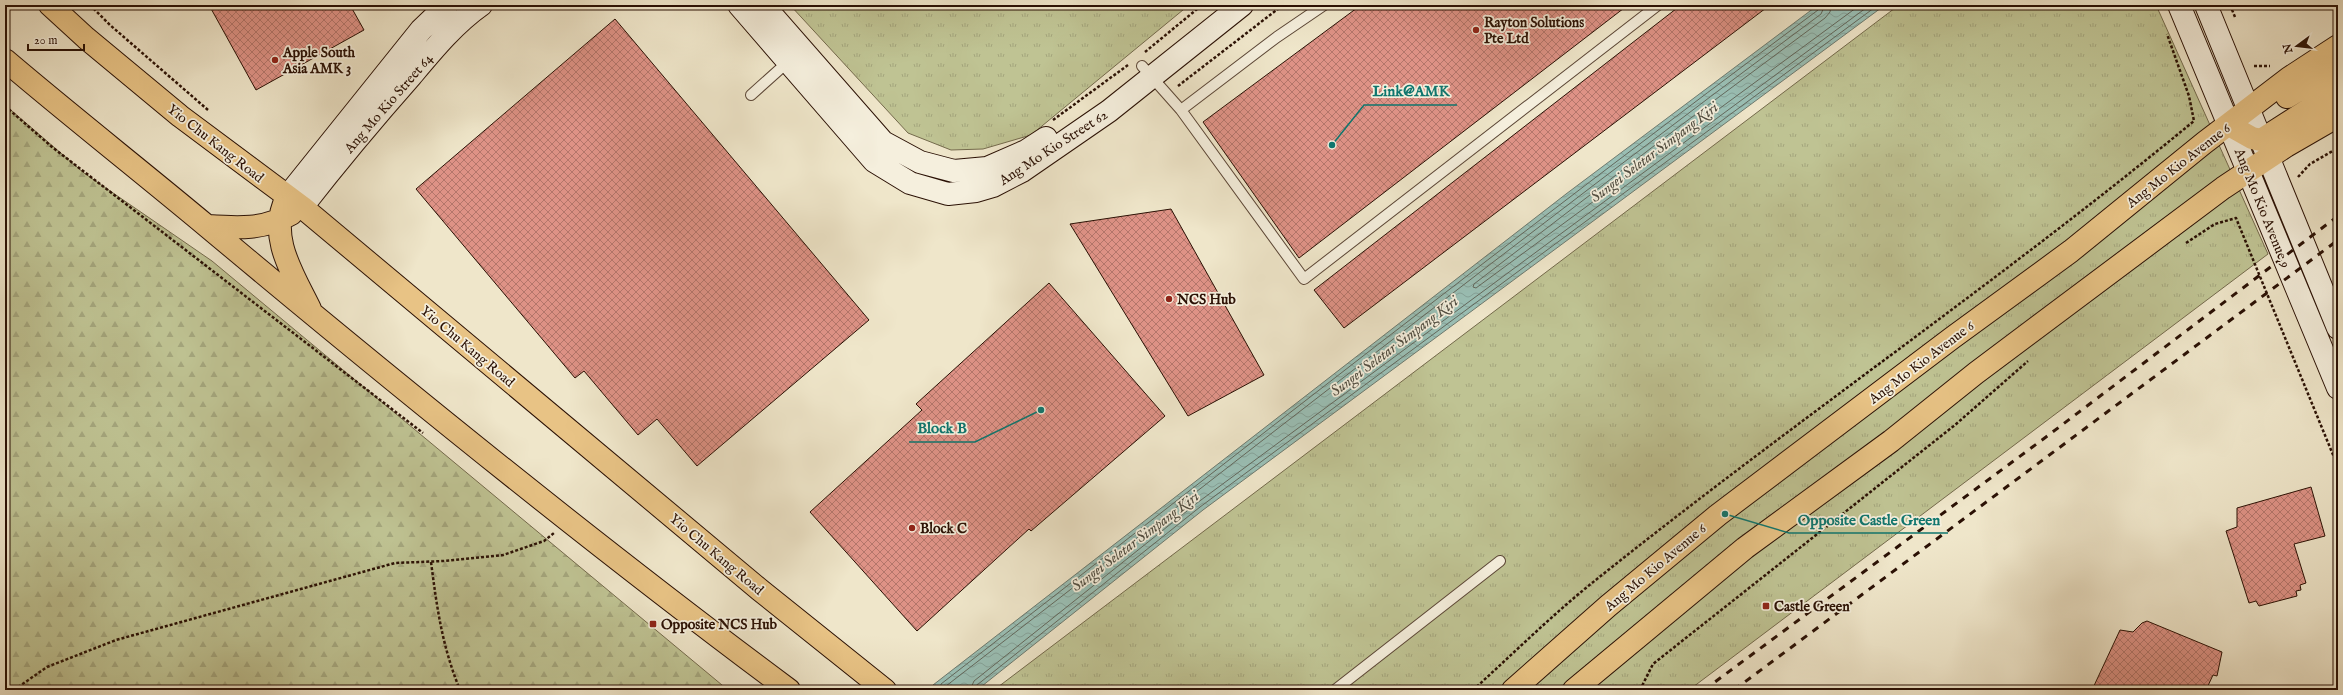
<svg xmlns="http://www.w3.org/2000/svg" width="2343" height="695" viewBox="0 0 2343 695" font-family="'IM FELL English',serif">
<defs>
<pattern id="grass-tufts" width="24" height="20" patternUnits="userSpaceOnUse"><rect width="24" height="20" fill="#bfc393"/><path d="M3 7l-1-3M5 7V3M7 7l1-3M15 17l-1-3M17 17v-4M19 17l1-3" fill="none" stroke="#a4a67d"/></pattern>
<pattern id="forest-firs" width="22" height="20" patternUnits="userSpaceOnUse"><rect width="22" height="20" fill="#bfc393"/><path d="M5 1l3.5 6h-7zM16 11l3.5 6h-7z" fill="#a4a67d"/></pattern>
<pattern id="water-waves" width="16" height="10" patternUnits="userSpaceOnUse"><rect width="16" height="10" fill="#9ac0b6"/><path d="M0 5q4-4 8 0t8 0" fill="none" stroke="#85a49b"/></pattern>
<pattern id="building-cross-hatch" width="8" height="8" patternUnits="userSpaceOnUse"><rect width="8" height="8" fill="#de9286"/><path d="M0 0l8 8M0 8l8-8" fill="none" stroke="#b4766b"/></pattern>
</defs>
<rect width="100%" height="100%" fill="#efe6ca"/>
<filter id="stains"><feTurbulence type="fractalNoise" baseFrequency=".005" numOctaves="4"/><feColorMatrix values="0 0 0 0 .2 0 0 0 0 .09 0 0 0 0 .02 0 0 0 .5 -.17"/></filter>
<radialGradient id="worn" r=".72"><stop offset=".6" stop-color="#630" stop-opacity="0"/><stop offset="1" stop-color="#630" stop-opacity=".3"/></radialGradient>
<path fill="url(#grass-tufts)" stroke="#746a4c" d="M790,5H1189L1031,135L983,149L951,150L908,133Z
M1899,5H2156L2268,254L1689,690H994Z"/>
<path fill="url(#forest-firs)" stroke="#746a4c" d="M5,105L84,173L212,261L728,690H5Z"/>
<path fill="url(#water-waves)" stroke="#6d7a6f" d="M1818,5H1885L1203,510L977,690H938L933,685L1566,194Z"/>
<g fill="none" stroke-linecap="round" stroke-linejoin="round">
<path stroke="#62685d" stroke-width="1" d="M1831,5L1830,12L1825,18L1676,129L1474,284L1473,287L1476,288L1860,5
M941,690V684C1232,458 1522,230 1818,10L1820,5
M946,690V686C1237,461 1526,233 1821,14L1825,5
M970,690L974,681L1197,503L1870,5
M975,690L977,685L1200,507L1878,5"/>
</g>
<path fill="url(#building-cross-hatch)" stroke="#2a1004" d="M209,5H350L364,30L256,90Z
M1361,5H1628L1299,258L1203,122Z
M1681,5H1770L1344,328L1314,290Z
M615,19L869,320L697,466L657,419L638,435L584,371L575,378L416,189Z
M1171,209L1264,375L1188,416L1070,224Z
M1049,283L1165,416L1031,531L1029,529L917,631L810,512L922,410L916,404Z
M2311,487L2325,536L2294,544L2306,583L2300,585L2301,590L2296,591L2297,596L2259,606L2256,601L2249,603L2226,531L2237,527V508Z
M2147,621L2222,652L2217,676L2213,675L2206,690H2166L2156,685L2153,690H2092L2120,630L2133,632L2142,623Z"/>
<g fill="none" stroke-linecap="round" stroke-linejoin="round">
<g stroke="#5b4636" stroke-width="12">
<path id="lane" d="M1142,66L1181,110L1304,279L1658,5
M751,95L790,60
M1181,110L1277,37L1324,5
M1335,690L1500,561"/>
</g>
<g stroke="#2a1004" stroke-width="24">
<path id="secondary" d="M739,5L874,161L910,183L948,194L976,191L993,186L1022,171L1109,111L1242,5
M763,5L883,142L920,162L954,171L987,168L1026,151L1046,138
M2179,5L2338,388
M2206,5L2338,328
M287,197L421,30L447,5
M302,207C337,162 373,119 411,76C432,51 454,24 481,5"/>
</g>
<g stroke="#2a1004" stroke-width="24">
<path id="primary" d="M50,5L86,38L180,116L302,207L760,590L885,690
M5,60C72,117 141,171 208,227C398,386 590,542 789,690
M2287,97L2338,66
M2229,125L2252,138L2261,140L2338,91
M287,197C267,236 293,274 310,309
M207,226C237,228 264,230 291,214
M1513,690L1608,606L1718,515L1952,338L2071,251L2204,143L2289,78L2338,46
M1574,690L1745,548L1891,441L1976,373L2223,188L2286,146L2338,116"/>
</g>
<path stroke="#2a1004" stroke-width="2.5" stroke-dasharray="3 2" stroke-linecap="butt" d="M90,5L110,25L208,110
M2230,5L2235,17
M1145,52L1202,5
M2254,66H2270
M1178,86L1283,5
M5,106L52,147L423,433
M1053,120L1128,65
M2298,177L2310,164L2338,148
M2186,243L2215,224L2236,218L2338,467
M431,562C437,608 442,646 460,690
M14,690L47,667L116,640L395,563L444,561L503,555L544,541L554,533
M1473,690C1514,653 1554,613 1597,579C1793,422 2000,281 2194,121L2189,96L2167,34
M1640,690L1653,664L1955,425L2028,361"/>
<use href="#lane" stroke="#f5efdd" stroke-width="10"/>
<use href="#secondary" stroke="#f5efdd" stroke-width="22"/>
<use href="#primary" stroke="#e8c385" stroke-width="22"/>
<path stroke="#2a1004" stroke-width="3" stroke-dasharray="7 7" stroke-linecap="butt" d="M1704,690L2046,437L2338,216
M1734,690L2338,240"/>
</g>
<g fill="#8f2418" stroke="#f5efdd" stroke-width="1.5">
<circle cx="1476" cy="30" r="4"/>
<circle cx="275" cy="60" r="4"/>
<circle cx="1169" cy="299" r="4"/>
<circle cx="912" cy="528" r="4"/>
<rect x="1762" y="602" width="8" height="8" rx="2"/>
<rect x="649" y="620" width="8" height="8" rx="2"/>
</g>
<g text-anchor="middle" stroke-width="3.5" stroke-linejoin="round" paint-order="stroke">
<g font-size="14" font-weight="bold" fill="#2a1004" stroke="#f5efdd" text-anchor="start">
<text x="1484" y="27">Rayton Solutions<tspan x="1484" dy="16">Pte Ltd</tspan></text>
<text x="283" y="57">Apple South<tspan x="283" dy="16">Asia AMK 3</tspan></text>
<text x="1177" y="304">NCS Hub</text>
<text x="920" y="533">Block C</text>
<text x="1774" y="611">Castle Green</text>
<text x="661" y="629">Opposite NCS Hub</text>
</g>
<g font-size="14" fill="#2a1004" stroke="#f5efdd">
<text transform="translate(388 103) rotate(-49)" y="5">Ang Mo Kio Street 64</text>
<text transform="translate(216 143) rotate(38)" y="5">Yio Chu Kang Road</text>
<text transform="translate(1053 147) rotate(-33)" y="5">Ang Mo Kio Street 62</text>
<text transform="translate(2178 165) rotate(-38)" y="5">Ang Mo Kio Avenue 6</text>
<text transform="translate(2263 208) rotate(68)" y="5">Ang Mo Kio Avenue 9</text>
<text transform="translate(468 346) rotate(40)" y="5">Yio Chu Kang Road</text>
<text transform="translate(1921 362) rotate(-37)" y="5">Ang Mo Kio Avenue 6</text>
<text transform="translate(717 554) rotate(40)" y="5">Yio Chu Kang Road</text>
<text transform="translate(1655 567) rotate(-40)" y="5">Ang Mo Kio Avenue 6</text>
</g>
<g font-size="15" font-style="italic" fill="#514e42" stroke="#f5efdd">
<text transform="translate(1654 152) rotate(-37)" y="5">Sungei Seletar Simpang Kiri</text>
<text transform="translate(1394 346) rotate(-37)" y="5">Sungei Seletar Simpang Kiri</text>
<text transform="translate(1135 541) rotate(-37)" y="5">Sungei Seletar Simpang Kiri</text>
</g>
</g>
<path fill="none" stroke="#0f766e" stroke-width="1.5" d="M1332 145L1364 105H1457M1041 410L975 442H909M1725 514L1789 533H1948"/>
<g fill="#0f766e" stroke="#f5efdd" stroke-width="1.5">
<circle cx="1332" cy="145" r="4"/>
<circle cx="1041" cy="410" r="4"/>
<circle cx="1725" cy="514" r="4"/>
</g>
<g font-size="15" text-anchor="middle" font-weight="bold" fill="#0f766e" stroke="#f5efdd" stroke-width="3.5" stroke-linejoin="round" paint-order="stroke">
<text x="1411" y="96">Link@AMK</text>
<text x="942" y="433">Block B</text>
<text x="1869" y="525">Opposite Castle Green</text>
</g>
<rect width="2343" height="695" fill="none" stroke="#efe6ca" stroke-width="20"/>
<rect x="6" y="6" width="2331" height="683" fill="none" stroke="#2a1004" stroke-width="2"/>
<rect x="10" y="10" width="2323" height="675" fill="none" stroke="#2a1004"/>
<g transform="translate(2297 46) rotate(255)" stroke="#f5efdd" stroke-width="3" paint-order="stroke">
<path d="M0-3L7 15L0 10L-7 15Z" fill="#2a1004"/>
<text y="-6" font-size="11" font-weight="bold" text-anchor="middle" fill="#2a1004">N</text>
</g>
<path d="M28 44v6h56v-6" fill="none" stroke="#2a1004" stroke-width="2"/>
<text x="34" y="44" font-size="12" fill="#2a1004" stroke="#f5efdd" stroke-width="3" paint-order="stroke">20 m</text>
<rect width="100%" height="100%" filter="url(#stains)"/>
<rect width="100%" height="100%" fill="url(#worn)"/>
</svg>
